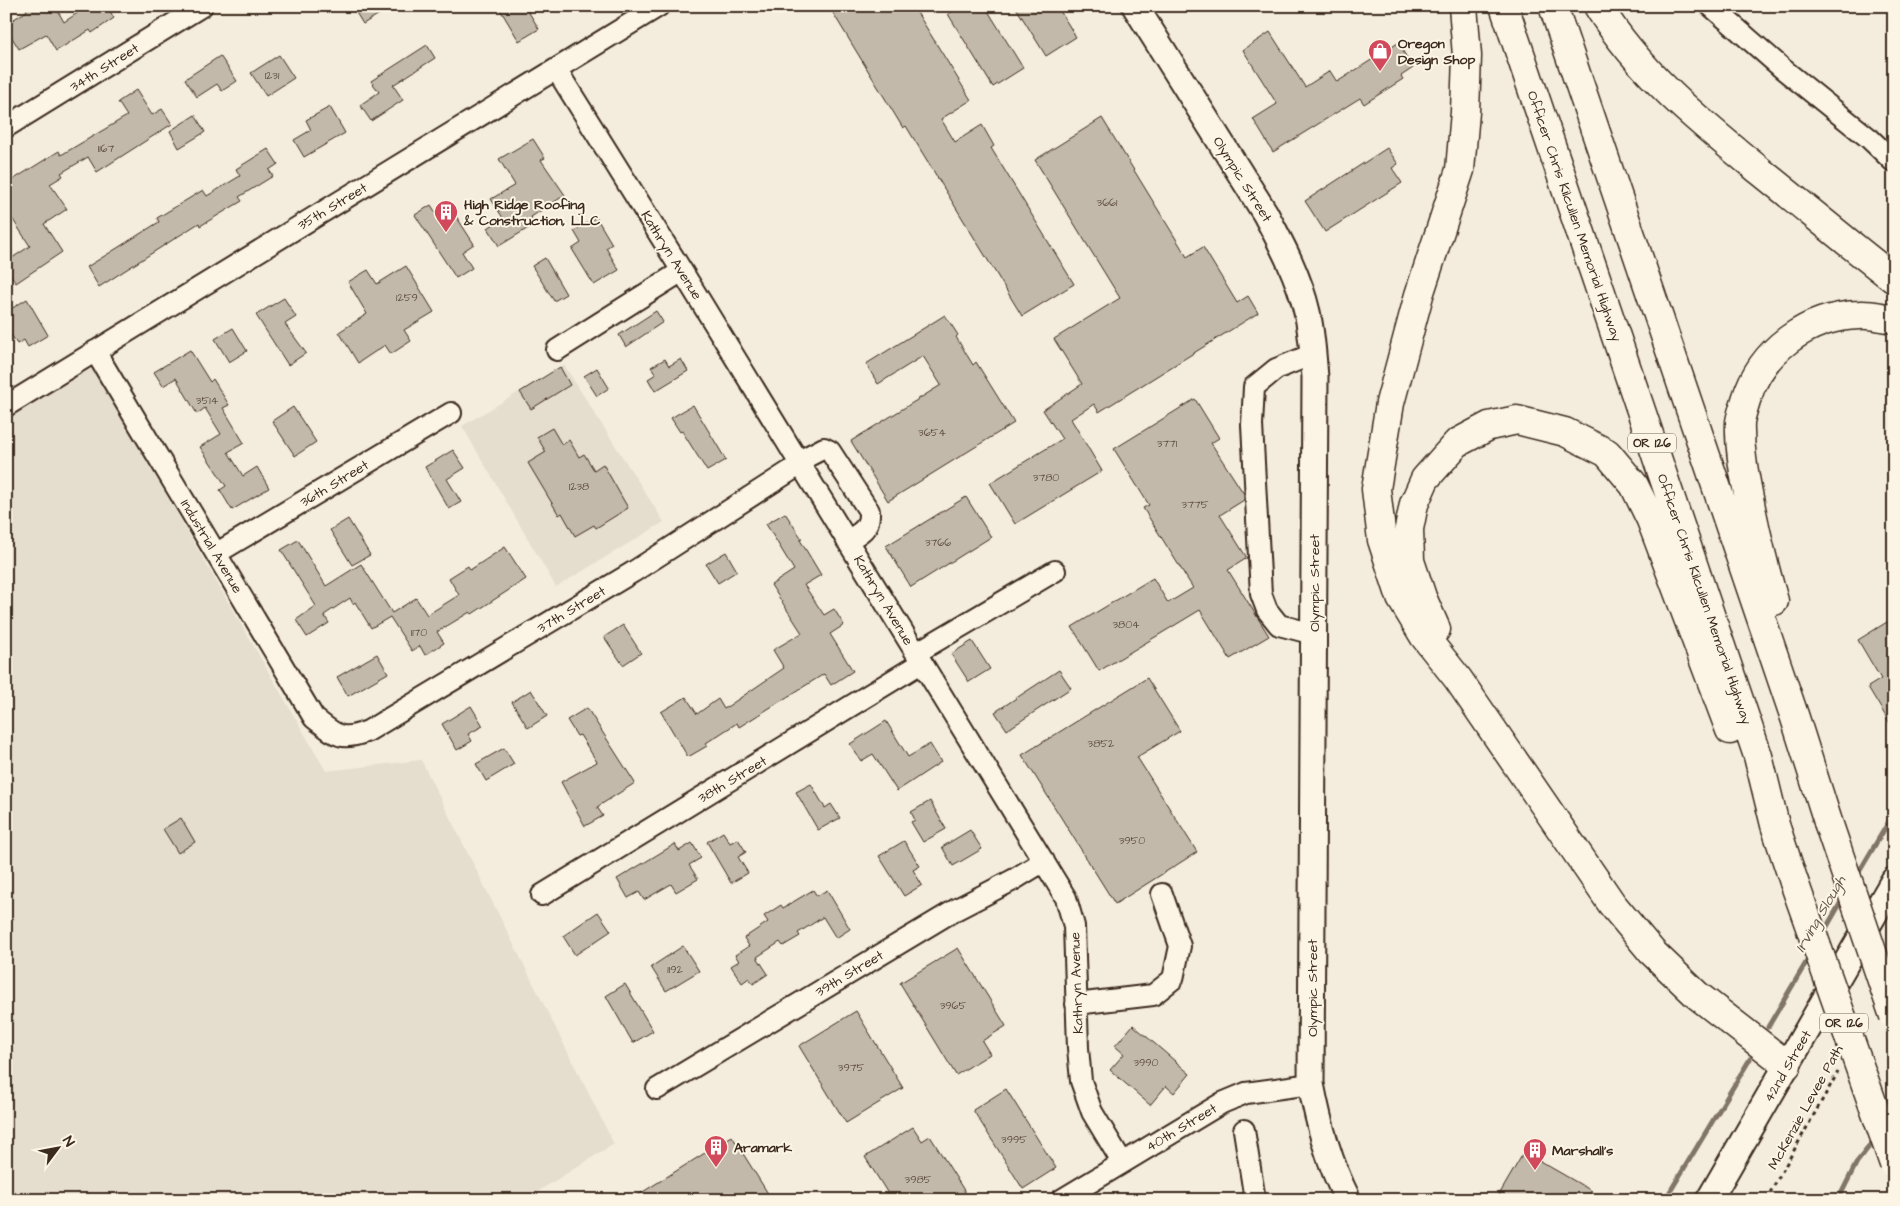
<svg xmlns="http://www.w3.org/2000/svg" width="1900" height="1206" viewBox="0 0 1900 1206" font-family="'Architects Daughter',sans-serif">
<rect width="100%" height="100%" fill="#f4eddd"/>
<filter id="ink" filterUnits="userSpaceOnUse"><feTurbulence type="fractalNoise" baseFrequency=".02" numOctaves="2"/><feDisplacementMap in="SourceGraphic" scale="10" xChannelSelector="R" yChannelSelector="G"/><feConvolveMatrix kernelMatrix="1 2 1 2 8 2 1 2 1" color-interpolation-filters="sRGB"/></filter>
<g filter="url(#ink)">
<path fill="#e5ddce" d="M91,365L326,771L421,760L614,1144L524,1200H18L6,1176V418Z
M564,365L664,522L556,587L462,426Z"/>
<g fill="none" stroke-linecap="round" stroke-linejoin="round">
<path stroke="#817466" stroke-width="5" d="M1856,877L1894,813
M1822,935L1844,897
M1768,1027L1810,956
M1665,1200L1750,1059
M1838,1200L1857,1162L1875,1139"/>
</g>
<path fill="#c3b9aa" stroke="#3b2a1e" d="M25,6H55L64,22L88,6H107L114,18L92,33L90,30L56,51L46,34L19,49L6,28V24L27,11Z
M352,6H392L363,24Z
M498,6H525L539,29L519,41Z
M844,6H913L971,100L941,119L955,142L982,125L994,146L991,148L1074,284L1022,316L906,126L903,128L833,13Z
M961,6H985L1023,68L993,87L948,14Z
M1015,6H1057L1076,37L1046,56Z
M1270,32L1305,87L1330,71L1337,82L1398,43L1413,68L1401,76L1403,79L1364,104L1360,98L1273,152L1253,119L1277,104L1243,50Z
M427,45L435,58L393,85L403,100L371,121L360,105L379,92L371,81Z
M279,55L294,78L266,96L251,73Z
M220,56L237,81L222,91L217,84L197,97L185,79Z
M136,90L152,115L162,109L172,124L97,172L88,157L61,173L63,176L50,184L67,209L44,224L62,252L16,283L6,268V262L30,246L6,209V184L59,151L61,155L127,116L118,102Z
M330,107L345,133L304,157L294,140L311,130L306,120Z
M195,115L205,132L179,148L170,131Z
M1102,118L1187,257L1203,247L1237,303L1248,296L1258,313L1099,412L1094,404L1071,419L1102,471L1015,524L990,483L1062,439L1043,410L1082,384L1054,339L1120,298L1035,160Z
M533,139L545,158L541,160L565,195L531,217L533,220L528,223L530,227L499,246L488,228L503,218L491,199L515,185L499,159Z
M1387,148L1398,164L1392,168L1402,183L1325,232L1305,201Z
M268,149L278,164L269,170L273,176L239,197L242,201L200,226L199,223L99,287L87,267L159,222L157,218L203,190L207,196L240,176L236,169Z
M431,205L441,221L454,213L474,244L462,252L472,268L456,278L415,215Z
M596,217L612,244L606,248L619,270L594,285L572,249L581,243L574,231Z
M545,258L566,294L554,301L532,266Z
M406,266L434,312L404,330L411,341L391,354L385,345L358,363L339,332L367,314L348,282L368,270L377,284Z
M284,298L296,317L285,324L306,353L288,365L256,315Z
M27,299L48,335L28,347L24,340L17,344L6,327V312Z
M656,311L663,322L626,347L619,335Z
M945,315L958,335L956,337L973,365L976,362L1014,423L888,501L851,441L941,385L923,356L878,384L866,364Z
M233,328L247,351L229,362L215,339Z
M190,350L210,382L213,379L229,405L223,408L244,443L228,452L243,476L257,467L269,488L232,510L220,490L226,486L200,447L221,434L205,408L197,414L176,378L163,386L154,372Z
M665,359L669,366L681,359L688,371L655,391L648,379L656,374L651,367Z
M560,367L570,385L531,409L520,392Z
M597,368L609,388L597,396L584,376Z
M1195,399L1219,438L1211,443L1244,494V500L1220,515L1247,558L1228,570L1269,636L1230,659L1200,610L1099,671L1072,627L1153,578L1168,603L1193,588L1143,508L1149,505L1114,449Z
M693,405L726,460L707,471L682,431L680,432L671,418Z
M293,407L316,442L295,456L272,421Z
M552,428L562,445L569,440L579,457L584,454L594,470L603,464L628,508L596,528L594,525L575,536L562,513L559,515L528,463L546,452L537,437Z
M453,450L465,468L447,479L461,502L449,509L425,467Z
M966,497L991,537L911,587L886,546Z
M785,513L802,539L800,540L821,575L804,585L824,615L834,609L844,625L830,634L853,671L831,685L824,674L739,727L737,723L706,743L707,746L688,757L661,712L686,697L697,714L718,699L724,709L784,668L773,650L802,633L771,585L794,570L766,524Z
M348,519L370,555L352,565L330,530Z
M298,540L326,586L361,564L392,613L416,598L427,615L459,595L449,578L468,566L470,570L505,547L526,579L472,614L470,612L437,632L444,643L425,655L420,646L412,651L390,617L371,628L355,602L353,604L350,598L324,615L329,623L307,637L296,620L316,606L281,550Z
M726,552L737,571L718,583L706,564Z
M1887,622L1894,633V674L1888,677L1894,687V730L1868,687L1881,679L1858,640Z
M623,625L641,653L623,665L604,637Z
M972,641L990,669L969,682L951,654Z
M377,654L388,673L348,696L337,677Z
M1059,670L1071,688L1007,730L995,712Z
M1147,678L1180,731L1137,757L1197,852L1115,904L1022,755Z
M531,690L547,716L528,728L512,702Z
M471,706L483,726L468,734L472,741L457,750L442,724Z
M587,708L635,783L597,807L603,816L585,826L561,782L597,762L580,735L577,736L567,720Z
M886,721L908,757L930,744L941,762L897,791L873,754L861,761L850,744Z
M504,748L514,764L486,781L476,764Z
M811,784L825,808L831,804L840,818L818,830L796,792Z
M930,801L946,829L923,842L911,822L915,820L911,812Z
M181,818L195,842L178,853L163,829Z
M970,830L982,849L953,866L942,847Z
M723,832L730,843L738,839L746,852L738,857L748,873L731,883L707,842Z
M904,841L920,866L913,870L922,885L904,896L879,856Z
M692,843L701,858L689,865L698,879L676,892L671,884L644,900L639,892L628,898L617,879L675,844L679,851Z
M813,890L817,896L827,890L850,929L836,938L823,917L798,933L800,936L783,946L780,942L757,957L768,974L753,984L749,978L742,983L731,966L739,961L735,955L749,946L744,938L768,922L764,916L781,905L783,908Z
M598,912L611,931L575,955L563,936Z
M683,946L699,971L666,991L651,967Z
M958,948L1006,1026L982,1041L990,1054L956,1075L900,983Z
M625,984L653,1031L633,1043L606,996Z
M856,1011L903,1088L846,1123L799,1046Z
M1133,1025L1190,1074L1174,1093L1166,1086L1150,1105L1110,1070L1124,1054L1115,1046Z
M1006,1089L1056,1168L1023,1189L973,1110Z
M913,1127L922,1141L930,1136L970,1200H892L865,1157Z
M732,1136L772,1200H630Z
M1524,1152L1592,1191L1586,1200H1496Z"/>
<g fill="none" stroke-linecap="round" stroke-linejoin="round">
<g stroke="#3b2a1e" stroke-width="24">
<path id="minor" d="M1711,6L1783,69L1870,139L1894,162
M556,69L682,271L1066,898L1074,926L1078,1048L1081,1081L1092,1112L1122,1162
M6,127L202,6
M557,350L682,271
M95,351L314,718C336,735 340,742 368,731L633,572L801,464
M1313,354L1276,369L1254,387L1252,425L1261,594L1267,610L1279,625L1314,634
M6,406L659,6
M799,461L824,448L830,451L869,511C870,529 861,532 847,541
M217,553L451,413
M916,653L1055,571
M542,895L921,663
M1076,1004L1153,995L1173,979L1180,946L1162,894
M657,1089L955,910L1013,880L1044,861
M1244,1130L1255,1200
M1061,1200L1222,1103L1246,1093L1311,1084"/>
</g>
<g stroke="#3b2a1e" stroke-width="29">
<path id="major" d="M1135,6L1265,213C1282,245 1299,277 1307,312C1312,333 1313,355 1315,377L1311,1084C1319,1125 1329,1163 1348,1200
M1709,1200L1894,880"/>
</g>
<g stroke="#3b2a1e" stroke-width="31">
<path id="highway" d="M1463,6L1467,56L1465,112L1460,170L1419,295L1390,403L1376,489L1382,540L1401,598L1424,636L1458,679L1612,904L1652,952L1697,995L1787,1065
M1504,6L1758,756L1775,825L1794,882
M1553,6L1795,718L1828,822
M1598,6C1638,72 1701,123 1760,171C1805,207 1849,244 1894,279
M1774,601C1764,567 1756,533 1749,498C1744,473 1739,448 1740,422C1741,415 1744,407 1746,400C1761,350 1808,316 1860,315C1871,314 1883,318 1894,319
M1436,629L1422,597L1410,561L1409,529L1414,504L1425,479L1457,443L1489,426L1517,420L1565,432L1607,453L1634,485L1651,520L1730,730"/>
</g>
<path stroke="#3b2a1e" stroke-width="3" stroke-dasharray="4 4" stroke-linecap="butt" d="M1766,1200L1838,1072"/>
<use href="#minor" stroke="#fcf5e5" stroke-width="20"/>
<use href="#major" stroke="#fcf5e5" stroke-width="25"/>
<use href="#highway" stroke="#fcf5e5" stroke-width="28"/>
<g stroke="#3b2a1e" stroke-width="31" stroke-linecap="butt">
<path id="highway-bridge" d="M1828,822L1894,1016
M1794,882L1894,1164"/>
</g>
<use href="#highway-bridge" stroke="#fcf5e5" stroke-width="28"/>
</g>
</g>
<defs>
<g id="shop-pin" transform="scale(1.25)"><path d="M0 17L-7.5 6A9.5 9.5 0 1 1 7.5 6Z" fill="#d1495b" stroke="#fcf5e5"/><path d="M-5-2.5h2.3a2.7 3.5 0 0 1 5.4 0H5L5.5 6h-11ZM-1.5-2.5h3a1.5 2.3 0 0 0-3 0Z" fill="#fff"/></g>
<g id="building-pin" transform="scale(1.25)"><path d="M0 17L-7.5 6A9.5 9.5 0 1 1 7.5 6Z" fill="#d1495b" stroke="#fcf5e5"/><path d="M-4-6H4V6H1V3H-1V6H-4ZM-2.5-4.3h1.7v1.8h-1.7ZM.8-4.3h1.7v1.8H.8ZM-2.5-1h1.7V.8h-1.7ZM.8-1h1.7V.8H.8Z" fill="#fff"/></g>
</defs>
<g fill-rule="evenodd">
<use href="#shop-pin" x="1380" y="51"/>
<use href="#building-pin" x="446" y="212"/>
<use href="#building-pin" x="716" y="1147"/>
<use href="#building-pin" x="1535" y="1150"/>
</g>
<g text-anchor="middle" stroke-width="4" stroke-linejoin="round" paint-order="stroke">
<g font-size="11" fill="#5d4e41">
<text x="272" y="79">1231</text>
<text x="106" y="152">1167</text>
<text x="1107" y="206">3661</text>
<text x="407" y="301">1259</text>
<text x="207" y="404">3514</text>
<text x="932" y="436">3654</text>
<text x="1167" y="447">3771</text>
<text x="1046" y="481">3780</text>
<text x="579" y="490">1238</text>
<text x="1195" y="508">3775</text>
<text x="938" y="546">3766</text>
<text x="1126" y="628">3804</text>
<text x="419" y="636">1170</text>
<text x="1101" y="747">3852</text>
<text x="1132" y="844">3950</text>
<text x="675" y="973">1192</text>
<text x="953" y="1009">3965</text>
<text x="1146" y="1066">3990</text>
<text x="851" y="1071">3975</text>
<text x="1014" y="1143">3995</text>
<text x="918" y="1183">3985</text>
</g>
<g fill="#fcf5e5" stroke="#75675a" stroke-width="1">
<rect x="1628" y="433.5" width="48" height="19" rx="4"/>
<rect x="1820" y="1013.5" width="48" height="19" rx="4"/>
</g>
<g font-size="12" font-weight="bold" fill="#3b2a1e">
<text x="1652" y="447">OR 126</text>
<text x="1844" y="1027">OR 126</text>
</g>
<g font-size="14" font-weight="bold" fill="#3b2a1e" stroke="#fcf5e5" text-anchor="start">
<text x="1398" y="48">Oregon<tspan x="1398" dy="16">Design Shop</tspan></text>
<text x="464" y="209">High Ridge Roofing<tspan x="464" dy="16">&amp; Construction, LLC</tspan></text>
<text x="734" y="1152">Aramark</text>
<text x="1552" y="1155">Marshall's</text>
</g>
<g font-size="14" fill="#3b2a1e" stroke="#fcf5e5">
<text transform="translate(104 67) rotate(-32)" y="5">34th Street</text>
<text transform="translate(1243 179) rotate(58)" y="5">Olympic Street</text>
<text transform="translate(332 206) rotate(-31)" y="5">35th Street</text>
<text transform="translate(1575 216) rotate(71)" y="5">Officer Chris Kilcullen Memorial Highway</text>
<text transform="translate(672 255) rotate(58)" y="5">Kathryn Avenue</text>
<text transform="translate(334 483) rotate(-31)" y="5">36th Street</text>
<text transform="translate(212 546) rotate(59)" y="5">Industrial Avenue</text>
<text transform="translate(1314 583) rotate(-90)" y="5">Olympic Street</text>
<text transform="translate(1705 599) rotate(71)" y="5">Officer Chris Kilcullen Memorial Highway</text>
<text transform="translate(884 600) rotate(59)" y="5">Kathryn Avenue</text>
<text transform="translate(571 609) rotate(-31)" y="5">37th Street</text>
<text transform="translate(732 779) rotate(-31)" y="5">38th Street</text>
<text transform="translate(849 973) rotate(-31)" y="5">39th Street</text>
<text transform="translate(1076 983) rotate(-92)" y="5">Kathryn Avenue</text>
<text transform="translate(1312 988) rotate(-90)" y="5">Olympic Street</text>
<text transform="translate(1787 1066) rotate(-60)" y="5">42nd Street</text>
<text transform="translate(1805 1107) rotate(-61)" y="5">McKenzie Levee Path</text>
<text transform="translate(1181 1127) rotate(-31)" y="5">40th Street</text>
</g>
<g font-size="15" font-style="italic" fill="#645548" stroke="#fcf5e5">
<text transform="translate(1820 914) rotate(-60)" y="5">Irving Slough</text>
</g>
</g>
<rect width="1900" height="1206" fill="none" stroke="#fcf5e5" stroke-width="25"/>
<rect x="12" y="12" width="1875" height="1181" fill="none" stroke="#3b2a1e" stroke-width="2" filter="url(#ink)"/>
<g transform="translate(58 1148) rotate(58)" stroke="#fcf5e5" stroke-width="4" paint-order="stroke">
<path d="M0-4L9 19L0 12L-9 19Z" fill="#3b2a1e"/>
<text y="-8" font-size="14" font-weight="bold" text-anchor="middle" fill="#3b2a1e">N</text>
</g>
</svg>
